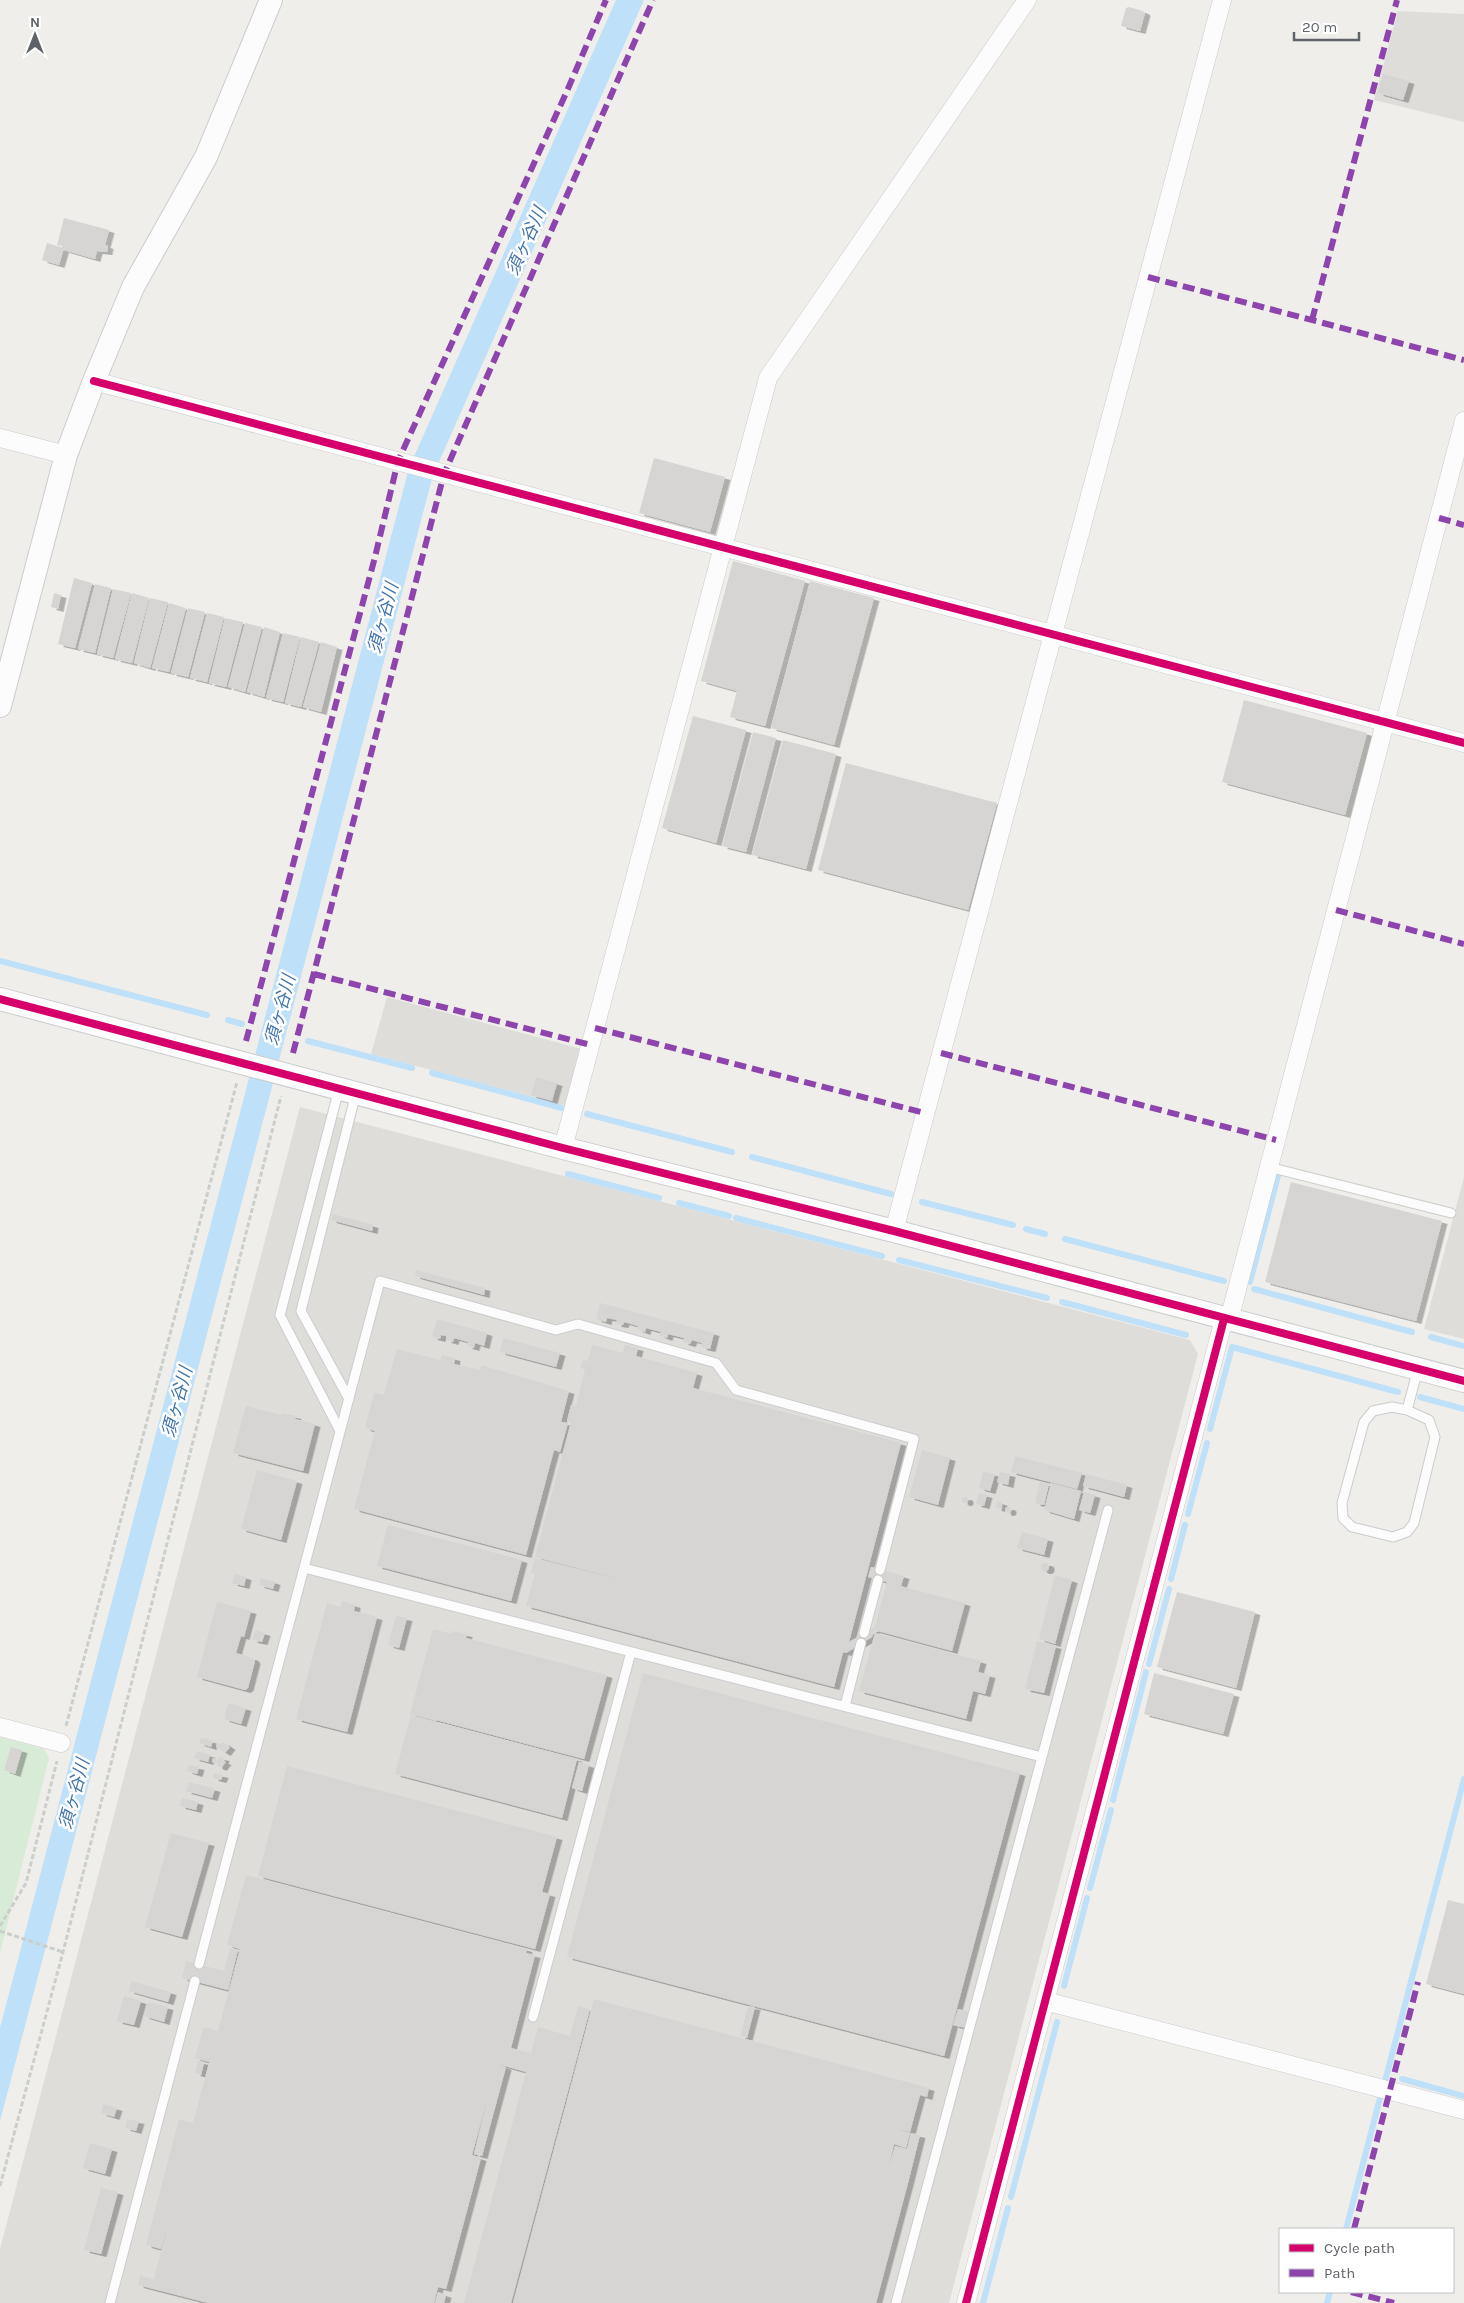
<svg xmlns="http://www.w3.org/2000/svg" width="1464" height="2303" viewBox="0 0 1464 2303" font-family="Karla,'Noto Sans JP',sans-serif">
<defs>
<filter id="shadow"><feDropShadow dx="5.5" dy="3" stdDeviation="0" flood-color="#0004"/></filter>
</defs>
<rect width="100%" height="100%" fill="#efeeea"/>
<path fill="#dfddda" d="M1398,11L1464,14V122L1374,100Z
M387,997L582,1049L567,1106L371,1054Z
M300,1107L1190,1340L1198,1354L949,2303H0V2249Z
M1464,1177V1339L1424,1329Z"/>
<path fill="#d8ebd6" d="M0,1737L44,1749L49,1758L0,1953Z"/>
<path fill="#bfe0f9" d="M616,0H644L433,475L0,2121V2028L409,468Z"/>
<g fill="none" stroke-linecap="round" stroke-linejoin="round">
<path stroke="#bfe0f9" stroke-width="6" d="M0,961L207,1015
M228,1020L242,1024
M308,1041L412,1068
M432,1073L562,1108
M587,1114L732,1152
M752,1157L891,1194
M568,1174L659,1198
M922,1202L1013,1225
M679,1203L729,1216
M736,1218L882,1256
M1026,1229L1045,1234
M1065,1239L1224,1281
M899,1260L1047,1298
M1250,1282L1278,1176
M1254,1289L1412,1332
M1062,1302L1186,1335
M1431,1337L1464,1346
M1420,1397L1464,1409
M1210,1429L1232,1347L1398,1392
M1188,1514L1207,1443
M1171,1579L1185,1525
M1149,1664L1169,1589
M1113,1800L1146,1672
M1090,1888L1111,1810
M1064,1986L1087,1898
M1402,2079L1464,2096
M1385,2081L1464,1779
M1011,2197L1057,2022
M1346,2229L1380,2098
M983,2303L1008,2208
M1327,2303L1330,2292"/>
</g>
<path fill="#d6d5d3" filter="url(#shadow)" d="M1129,7L1143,11L1145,13L1140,31L1121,26L1126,8Z
M1383,74L1409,81L1403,100L1378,93Z
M64,218L109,230L105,245L108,246L107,252L97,251L95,259L64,250L65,247L57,245Z
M47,243L64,248L59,265L42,260Z
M654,458L725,477L710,532L639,513Z
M733,561L805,581L765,726L730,717L737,691L701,681Z
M74,578L92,583L75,648L58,644Z
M810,581L874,598L834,745L771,728Z
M95,584L111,588L95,653L78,649Z
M113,589L131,593L113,658L97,654Z
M54,593L61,595L58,609L51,607Z
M132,593L149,598L132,663L115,659Z
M150,598L168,602L150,668L134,663Z
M169,603L186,608L169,672L152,668Z
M188,608L205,612L188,677L171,673Z
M207,613L224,617L207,682L190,678Z
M225,618L243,622L226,687L209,683Z
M245,623L262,627L245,692L228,687Z
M264,627L280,632L264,697L247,692Z
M283,633L300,637L283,702L266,698Z
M301,637L319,642L301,707L285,703Z
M321,642L337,647L321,712L303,707Z
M1244,700L1367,733L1345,815L1222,782Z
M693,716L746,730L716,843L662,828Z
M753,732L776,738L746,852L722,846Z
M783,740L836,754L806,869L752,855Z
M846,763L997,803L968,910L818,870Z
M536,1077L557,1083L552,1101L531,1095Z
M1291,1182L1442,1221L1416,1321L1265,1282Z
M333,1214L373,1225L372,1231L331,1220Z
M416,1270L485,1288L484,1295L415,1276Z
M600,1303L714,1333L710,1349L701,1347L702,1343L692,1340L690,1344L683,1342L684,1338L668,1334L667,1338L659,1335L661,1332L646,1328L645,1332L637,1329L638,1326L624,1322L623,1325L616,1324L617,1320L607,1318L606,1322L596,1319Z
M437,1319L487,1333L484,1346L475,1343L474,1348L467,1346L468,1342L454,1338L453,1342L446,1340V1336L441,1335L440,1339L432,1337Z
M503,1338L560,1353L556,1367L500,1352Z
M592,1345L623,1353L625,1345L638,1348L636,1356L697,1373L693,1388L901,1443L849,1642L875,1627L887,1582L868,1577L871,1567L904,1576L901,1586L889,1583L965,1603L952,1651L874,1630L872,1637L846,1653L843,1652L834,1687L526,1606L535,1574L531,1573L535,1558L630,1582L535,1557L571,1422L567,1421L571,1405L576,1406L585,1369L580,1368L583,1360L588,1361Z
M397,1349L440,1360L442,1355L455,1358L454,1364L480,1370L481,1365L569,1391L561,1422L568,1423L560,1452L554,1450L526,1555L354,1509L375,1431L365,1428L374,1393L384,1395Z
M246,1406L282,1415V1413L296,1416L295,1419L315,1424L303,1471L233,1453Z
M922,1450L950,1458L938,1505L909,1497Z
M1015,1456L1082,1473L1077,1489L1011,1472Z
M257,1470L297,1481L281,1540L241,1529Z
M983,1471L995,1474L990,1491L979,1488Z
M1000,1472L1010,1474L1008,1485L997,1482Z
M1086,1474L1127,1485L1124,1497L1083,1486Z
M1040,1482L1049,1484L1044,1505L1035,1503Z
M1051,1483L1081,1491L1074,1519L1044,1510Z
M1084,1492L1095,1495L1090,1513L1079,1510Z
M979,1493L987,1495L984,1506L976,1504Z
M962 1500a3 3 0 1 1 6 0a3 3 0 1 1-6 0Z
M997,1501L1002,1503L1001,1509L996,1508Z
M1005 1510a3 3 0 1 1 6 0a3 3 0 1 1-6 0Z
M388,1525L522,1560L511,1601L377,1566Z
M1022,1532L1048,1539L1044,1555L1017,1548Z
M1041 1567a4 4 0 1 1 8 0a4 4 0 1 1-8 0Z
M235,1574L246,1577L244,1586L232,1583Z
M1055,1575L1072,1580L1055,1644L1039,1639Z
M261,1578L275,1582L273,1589L259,1585Z
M1177,1592L1255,1612L1236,1688L1157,1667Z
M342,1601L355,1605L354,1611L377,1617L347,1732L296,1719L327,1603L340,1607Z
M217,1602L251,1611L244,1637L241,1636L236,1653L253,1658L255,1661L248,1688L245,1690L197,1677Z
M396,1616L407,1618L399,1648L388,1645Z
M433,1629L452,1634V1631L467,1634L466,1638L607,1675L584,1759L436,1720L458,1635L436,1721L410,1714Z
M255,1630L265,1633L262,1642L252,1640Z
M875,1633L981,1661L978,1672L990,1675L985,1694L973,1691L966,1719L859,1691Z
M1037,1641L1056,1646L1044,1693L1025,1689Z
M643,1673L1020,1773L944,2056L567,1957Z
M1154,1673L1234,1694L1223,1734L1144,1714Z
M228,1703L246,1708L241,1724L224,1719Z
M411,1715L577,1759L562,1818L395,1774Z
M201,1738L213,1741L211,1747L199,1743Z
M223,1742L230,1747L225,1753L216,1747L217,1743L222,1744Z
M11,1747L22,1750L15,1774L4,1770Z
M197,1751L210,1755L208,1762L194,1758Z
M219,1757L224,1758L223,1761L226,1762L221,1768L217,1766V1763L212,1762L213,1758L218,1760Z
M579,1762L589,1765L582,1791L572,1788Z
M189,1765L199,1767L197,1774L187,1771Z
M287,1766L557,1837L542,1892L550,1894L535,1949L258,1876Z
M214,1773L223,1775L221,1780L213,1778Z
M189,1782L215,1789L212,1798L186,1791Z
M182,1798L198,1802L196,1810L180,1806Z
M171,1833L209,1843L182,1937L145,1927Z
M246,1875L527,1949L526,1953L535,1955L511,2048L531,2053L538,2027L570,2036L578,2006L590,2009L511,2303H464L526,2072L497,2064L506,2067L482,2156L474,2154L487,2100L472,2155L481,2158L446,2289L438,2287L434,2303H208L138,2285L140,2276L154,2279L168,2224L161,2249L146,2245L179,2119L193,2123L213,2048L209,2062L195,2058L204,2027L218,2031L240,1949L227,1945Z
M1448,1900L1464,1904V1994L1426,1984Z
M230,1948L238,1950L228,1990L182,1978L186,1961L224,1971Z
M132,1981L171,1992L168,2002L129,1991Z
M124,1996L141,2001L134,2025L117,2021Z
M594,1999L911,2083L903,2115L911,2083L929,2088L927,2097L920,2095L910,2132L898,2129L910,2133L906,2148L894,2144L889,2166L895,2146L907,2149L911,2133L920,2135L908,2183L886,2177L908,2183L876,2303H513Z
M148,2002L168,2007L164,2022L144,2016Z
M748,2006L755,2007L747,2038L740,2036Z
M958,2009L970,2012L966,2028L953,2025Z
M198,2061L204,2062L201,2075L195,2073Z
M103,2104L117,2108L114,2117L101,2113Z
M127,2119L139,2121L136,2131L125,2128Z
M90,2143L112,2149L105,2174L83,2168Z
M101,2188L118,2192L101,2254L84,2250Z
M438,2292L446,2295L444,2303H435Z"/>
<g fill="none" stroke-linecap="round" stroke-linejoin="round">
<g stroke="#cbcccc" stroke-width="11">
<path id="service" d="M339,1089L280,1315L340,1431
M1269,1167L1451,1213
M349,1399L301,1311L356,1093
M1392,1407L1407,1410L1429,1420L1435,1437L1414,1523L1407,1532L1393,1537L1352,1527L1343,1518L1342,1503L1364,1422L1373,1411Z
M1407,1410L1418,1369
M304,1568L1042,1757
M864,1633L878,1580
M845,1706L861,1643
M199,1964L380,1281L556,1330L578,1324L716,1363L736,1390L914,1439L880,1570
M533,2017L631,1652
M110,2303L195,1981
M896,2303L1108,1510"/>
</g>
<g stroke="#cbcccc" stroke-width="19">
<path id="minor" d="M94,381L1464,743
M0,438L66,455
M563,1148L768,378L1027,0
M894,1231L1222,0
M1229,1320L1464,421
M0,1727L61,1743
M1045,2001L1464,2110
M966,2303L1224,1319"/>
</g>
<g stroke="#cbcccc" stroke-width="24">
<path id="tertiary" d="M0,706L66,455L94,381L133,287L206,157L271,0
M0,999L563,1148L894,1231L1464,1381"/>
</g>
<path stroke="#cacfcc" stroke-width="3" stroke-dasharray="5 2.5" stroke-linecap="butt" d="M66,1726L237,1082
M0,1926L26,1883L57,1761
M0,1931L63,1952
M0,2186L63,1952L281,1096"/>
<use href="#service" stroke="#fdfcfc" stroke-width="9"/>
<use href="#minor" stroke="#fdfcfc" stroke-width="18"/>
<use href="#tertiary" stroke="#fdfcfc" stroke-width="22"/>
<path stroke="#8e44ad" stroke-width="6" stroke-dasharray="12 6" stroke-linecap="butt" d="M1148,277L1464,360
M1312,320L1397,0
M1439,518L1464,525
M1336,910L1464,944
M314,974L591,1045
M595,1028L925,1113
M246,1041L375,557L398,461L567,91L606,0
M293,1053L444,474L653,0
M941,1053L1276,1140
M1354,2229L1418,1982
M1351,2292L1394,2303"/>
<g stroke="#fff" stroke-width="11">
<path id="cycleway" d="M94,381L1464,743
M0,999L563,1148L894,1231L1464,1381
M966,2303L1224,1319"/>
</g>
<use href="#cycleway" stroke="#d6006c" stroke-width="8"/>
</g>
<g text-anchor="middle" stroke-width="5" stroke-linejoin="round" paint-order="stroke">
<g font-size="18" font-style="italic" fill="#4174aa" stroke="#fff">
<text transform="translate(526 241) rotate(-66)" y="6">須ヶ谷川</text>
<text transform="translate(383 618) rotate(-75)" y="6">須ヶ谷川</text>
<text transform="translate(280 1010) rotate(-75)" y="6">須ヶ谷川</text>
<text transform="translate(177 1402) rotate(-75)" y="6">須ヶ谷川</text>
<text transform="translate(74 1794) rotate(-75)" y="6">須ヶ谷川</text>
</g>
</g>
<rect x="1279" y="2228" width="175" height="65" fill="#ffffff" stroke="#bfc1c3"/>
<rect x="1289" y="2244" width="25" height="8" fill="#d6006c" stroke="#bfc1c3"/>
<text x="1324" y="2253" font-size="15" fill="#5f6368">Cycle path</text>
<rect x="1289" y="2269" width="25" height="8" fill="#8e44ad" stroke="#bfc1c3"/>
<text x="1324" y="2278" font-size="15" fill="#5f6368">Path</text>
<g transform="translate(35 35)" stroke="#ffffff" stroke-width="4" paint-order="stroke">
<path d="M0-4L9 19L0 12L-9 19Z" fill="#5f6368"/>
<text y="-8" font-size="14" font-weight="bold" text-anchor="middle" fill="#5f6368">N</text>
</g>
<path d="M1294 32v8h65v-8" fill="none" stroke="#5f6368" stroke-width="2.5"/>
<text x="1302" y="32" font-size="15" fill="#5f6368" stroke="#ffffff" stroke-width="4" paint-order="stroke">20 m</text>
</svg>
